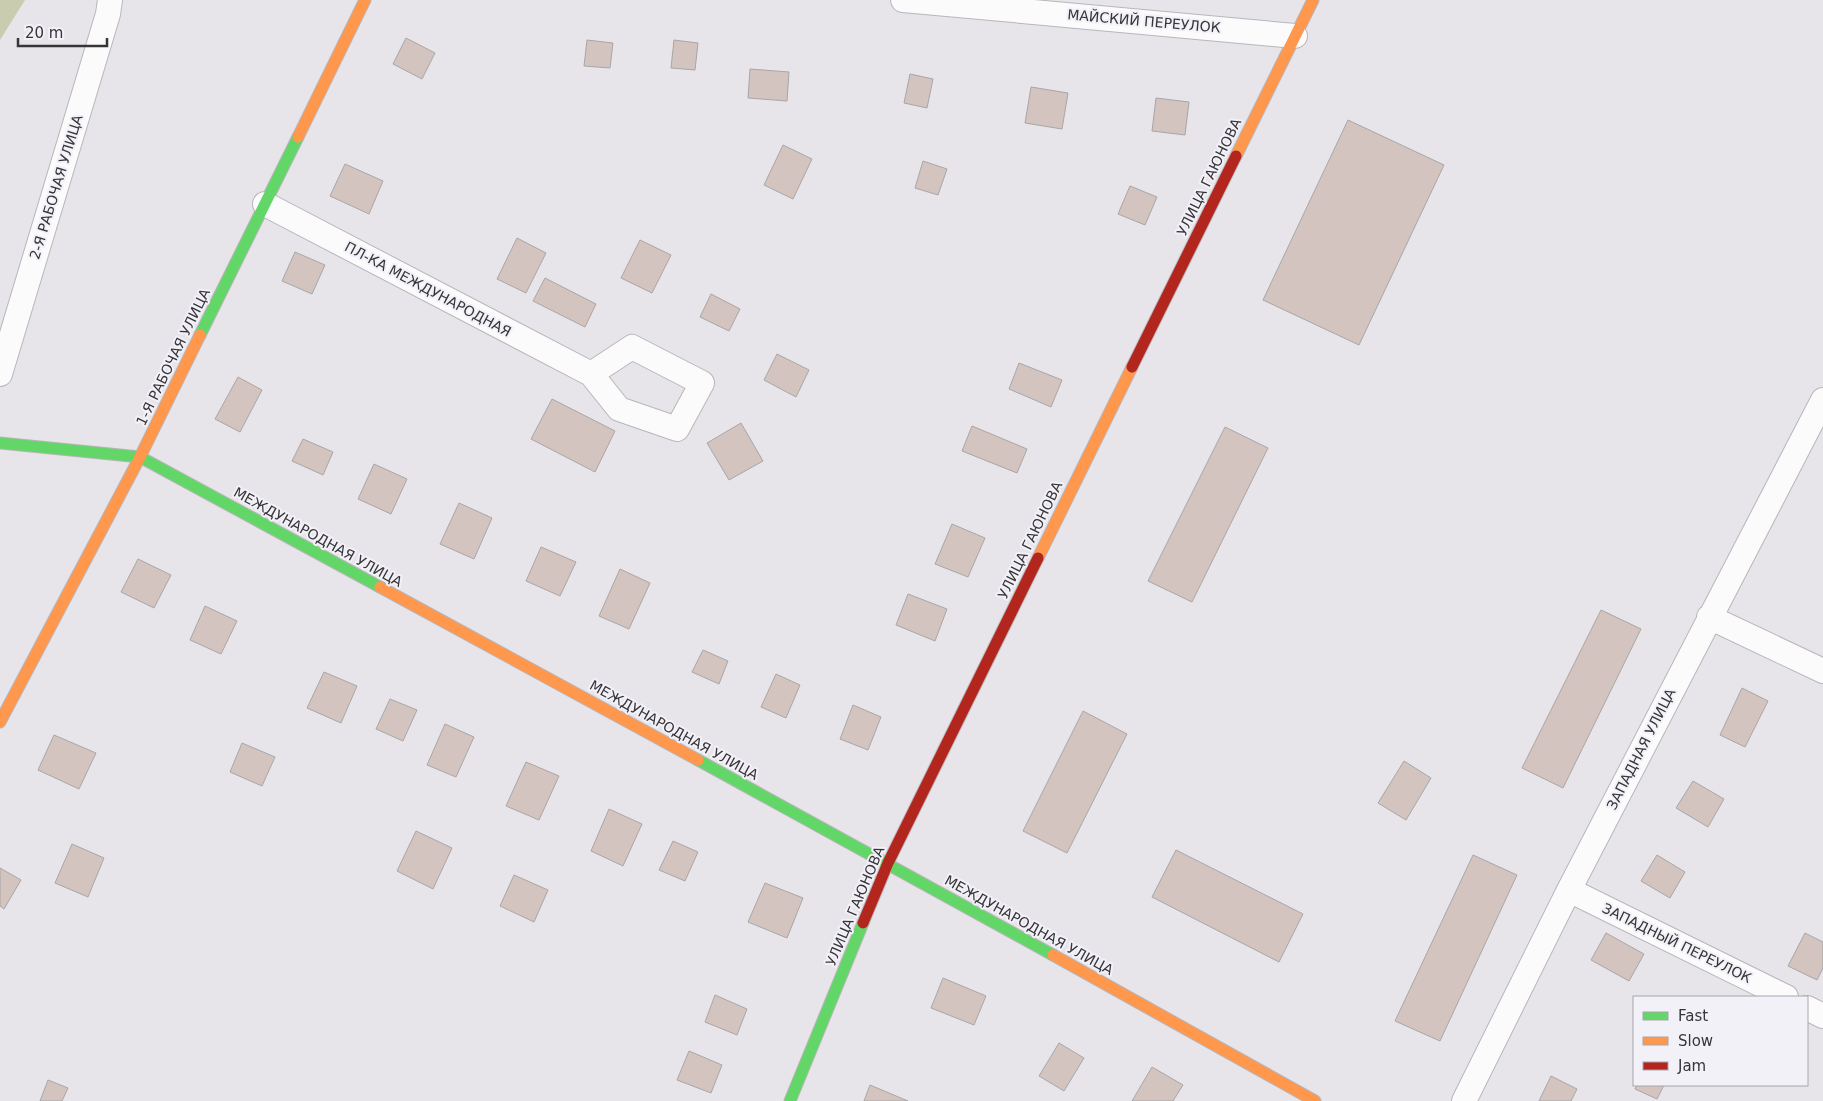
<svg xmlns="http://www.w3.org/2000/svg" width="1823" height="1101" viewBox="0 0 1823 1101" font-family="'DejaVu Sans',sans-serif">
<rect width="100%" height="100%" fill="#e7e5ea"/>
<path fill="#c9ccaf" d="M0,0H25L0,40Z"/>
<path fill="#d3c4bf" stroke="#a8a6a7" d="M406,38L435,53L422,79L393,64Z
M587,40L613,43L610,68L584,66Z
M674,40L698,43L695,70L671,68Z
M750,69L789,72L787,101L748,98Z
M910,74L933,79L927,108L904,103Z
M1031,87L1068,93L1062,129L1025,123Z
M1156,98L1189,102L1185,135L1152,131Z
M1348,120L1444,165L1359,345L1263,300Z
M783,145L812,159L793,199L764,185Z
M923,161L947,169L938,195L915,188Z
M345,164L383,181L369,214L330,196Z
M1130,186L1157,197L1145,225L1118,214Z
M517,238L546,253L526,293L497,279Z
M640,240L671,255L652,293L621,278Z
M295,252L325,265L312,294L282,281Z
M545,278L596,304L585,327L533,301Z
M711,294L740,309L729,331L700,317Z
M777,354L809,370L796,397L764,380Z
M1019,363L1062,380L1051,407L1009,389Z
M238,377L262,390L240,432L215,419Z
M552,399L615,431L595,472L531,439Z
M741,423L763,461L729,480L707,443Z
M972,426L1027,449L1017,473L962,451Z
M1225,427L1268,448L1192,602L1148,581Z
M303,439L333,452L323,475L292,461Z
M374,464L407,479L391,514L358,499Z
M459,503L492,518L474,559L440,544Z
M952,524L985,538L968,577L935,564Z
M541,547L576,562L560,596L526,581Z
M138,559L171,575L154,608L121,592Z
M620,569L650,583L629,629L599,616Z
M908,594L947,609L935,641L896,625Z
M205,606L237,621L221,654L190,640Z
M1601,610L1641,629L1563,788L1522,768Z
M703,650L728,661L719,684L692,672Z
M324,672L357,686L341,723L307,708Z
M776,674L800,685L786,718L761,707Z
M1742,688L1768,701L1745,747L1720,735Z
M390,699L417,710L403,741L376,729Z
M853,705L881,717L868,750L840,739Z
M1083,711L1127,734L1067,853L1023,831Z
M445,724L474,737L456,777L427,765Z
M54,735L96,753L79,789L38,770Z
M242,743L275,757L262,786L230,772Z
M1404,761L1431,778L1406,820L1378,803Z
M526,762L559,776L539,820L506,806Z
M1693,781L1724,799L1708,827L1676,808Z
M609,809L642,824L623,866L591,851Z
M416,831L452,848L433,889L397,871Z
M673,841L698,852L685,881L659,870Z
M72,844L104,858L88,897L55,883Z
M1176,850L1303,914L1279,962L1152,897Z
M1473,855L1517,875L1440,1041L1395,1021Z
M1657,855L1685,872L1670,898L1641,881Z
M0,868L21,880L4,909L0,906Z
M514,875L548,890L534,922L500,906Z
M765,883L803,898L787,938L748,922Z
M1606,933L1644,954L1629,981L1591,960Z
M1805,933L1823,942V968L1817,980L1788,966Z
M943,978L986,996L974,1025L931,1008Z
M715,995L747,1009L737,1035L705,1022Z
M1059,1043L1084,1058L1064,1091L1039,1076Z
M689,1051L722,1065L711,1093L677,1080Z
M1152,1067L1183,1085L1173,1101H1132Z
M1551,1076L1577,1089L1571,1101H1539Z
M48,1080L68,1088L62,1101H40Z
M870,1085L908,1101H864Z
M1637,1085H1664L1657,1099L1635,1089Z"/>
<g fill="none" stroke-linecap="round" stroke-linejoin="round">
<g stroke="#b8b6ba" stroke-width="26">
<path id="street" d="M903,0L1295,36
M265,204L591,374L619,409L677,429L702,383L632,347L591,374
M0,374L108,14L110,0
M1709,617L1823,671
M1569,890L1786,997
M1807,1008L1823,1016
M1464,1101L1569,890L1823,400"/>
</g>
<g stroke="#b8b6ba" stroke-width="13">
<path id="fast" d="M200,335L298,137
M0,443L140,457L380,587
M698,760L1053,955
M790,1101L863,923"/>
</g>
<g stroke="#b8b6ba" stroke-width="13">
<path id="slow" d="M298,137L365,0
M1236,156L1313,0
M1038,558L1132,367
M380,587L698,760
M0,722L140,457L200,335
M1053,955L1315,1101"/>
</g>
<g stroke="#b8b6ba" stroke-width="13">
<path id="jam" d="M1132,367L1236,156
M863,923L888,863L1038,558"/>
</g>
<use href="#street" stroke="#fbfbfc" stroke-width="24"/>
<use href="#fast" stroke="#63d668" stroke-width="11"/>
<use href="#slow" stroke="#ff974d" stroke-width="11"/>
<use href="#jam" stroke="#b3261e" stroke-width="11"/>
</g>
<g text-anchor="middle" stroke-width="4" stroke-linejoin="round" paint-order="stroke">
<g font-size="14" fill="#363538" stroke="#f3f1f8">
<text transform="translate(1144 21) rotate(5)" y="5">МАЙСКИЙ ПЕРЕУЛОК</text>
<text transform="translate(1209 177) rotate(-64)" y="5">УЛИЦА ГАЮНОВА</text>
<text transform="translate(56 187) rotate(-73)" y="5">2-Я РАБОЧАЯ УЛИЦА</text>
<text transform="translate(428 289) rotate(28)" y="5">ПЛ-КА МЕЖДУНАРОДНАЯ</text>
<text transform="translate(173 357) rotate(-64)" y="5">1-Я РАБОЧАЯ УЛИЦА</text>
<text transform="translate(318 537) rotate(29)" y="5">МЕЖДУНАРОДНАЯ УЛИЦА</text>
<text transform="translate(1030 540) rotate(-64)" y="5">УЛИЦА ГАЮНОВА</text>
<text transform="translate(674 730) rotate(29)" y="5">МЕЖДУНАРОДНАЯ УЛИЦА</text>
<text transform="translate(1641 749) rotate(-63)" y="5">ЗАПАДНАЯ УЛИЦА</text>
<text transform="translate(855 906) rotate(-67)" y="5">УЛИЦА ГАЮНОВА</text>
<text transform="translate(1029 925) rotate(29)" y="5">МЕЖДУНАРОДНАЯ УЛИЦА</text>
<text transform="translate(1677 943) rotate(26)" y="5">ЗАПАДНЫЙ ПЕРЕУЛОК</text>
</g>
</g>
<rect x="1633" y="996" width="175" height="90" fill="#f3f1f8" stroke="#a7a6ab"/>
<rect x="1643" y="1012" width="25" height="8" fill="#63d668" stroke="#a7a6ab"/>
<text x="1678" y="1021" font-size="15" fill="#363538">Fast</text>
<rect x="1643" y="1037" width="25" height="8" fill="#ff974d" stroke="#a7a6ab"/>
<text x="1678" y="1046" font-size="15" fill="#363538">Slow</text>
<rect x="1643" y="1062" width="25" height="8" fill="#b3261e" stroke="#a7a6ab"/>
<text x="1678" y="1071" font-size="15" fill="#363538">Jam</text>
<path d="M18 38v8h89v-8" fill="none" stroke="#363538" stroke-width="2.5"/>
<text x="25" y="38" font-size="15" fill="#363538" stroke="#f3f1f8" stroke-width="4" paint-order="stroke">20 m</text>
</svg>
